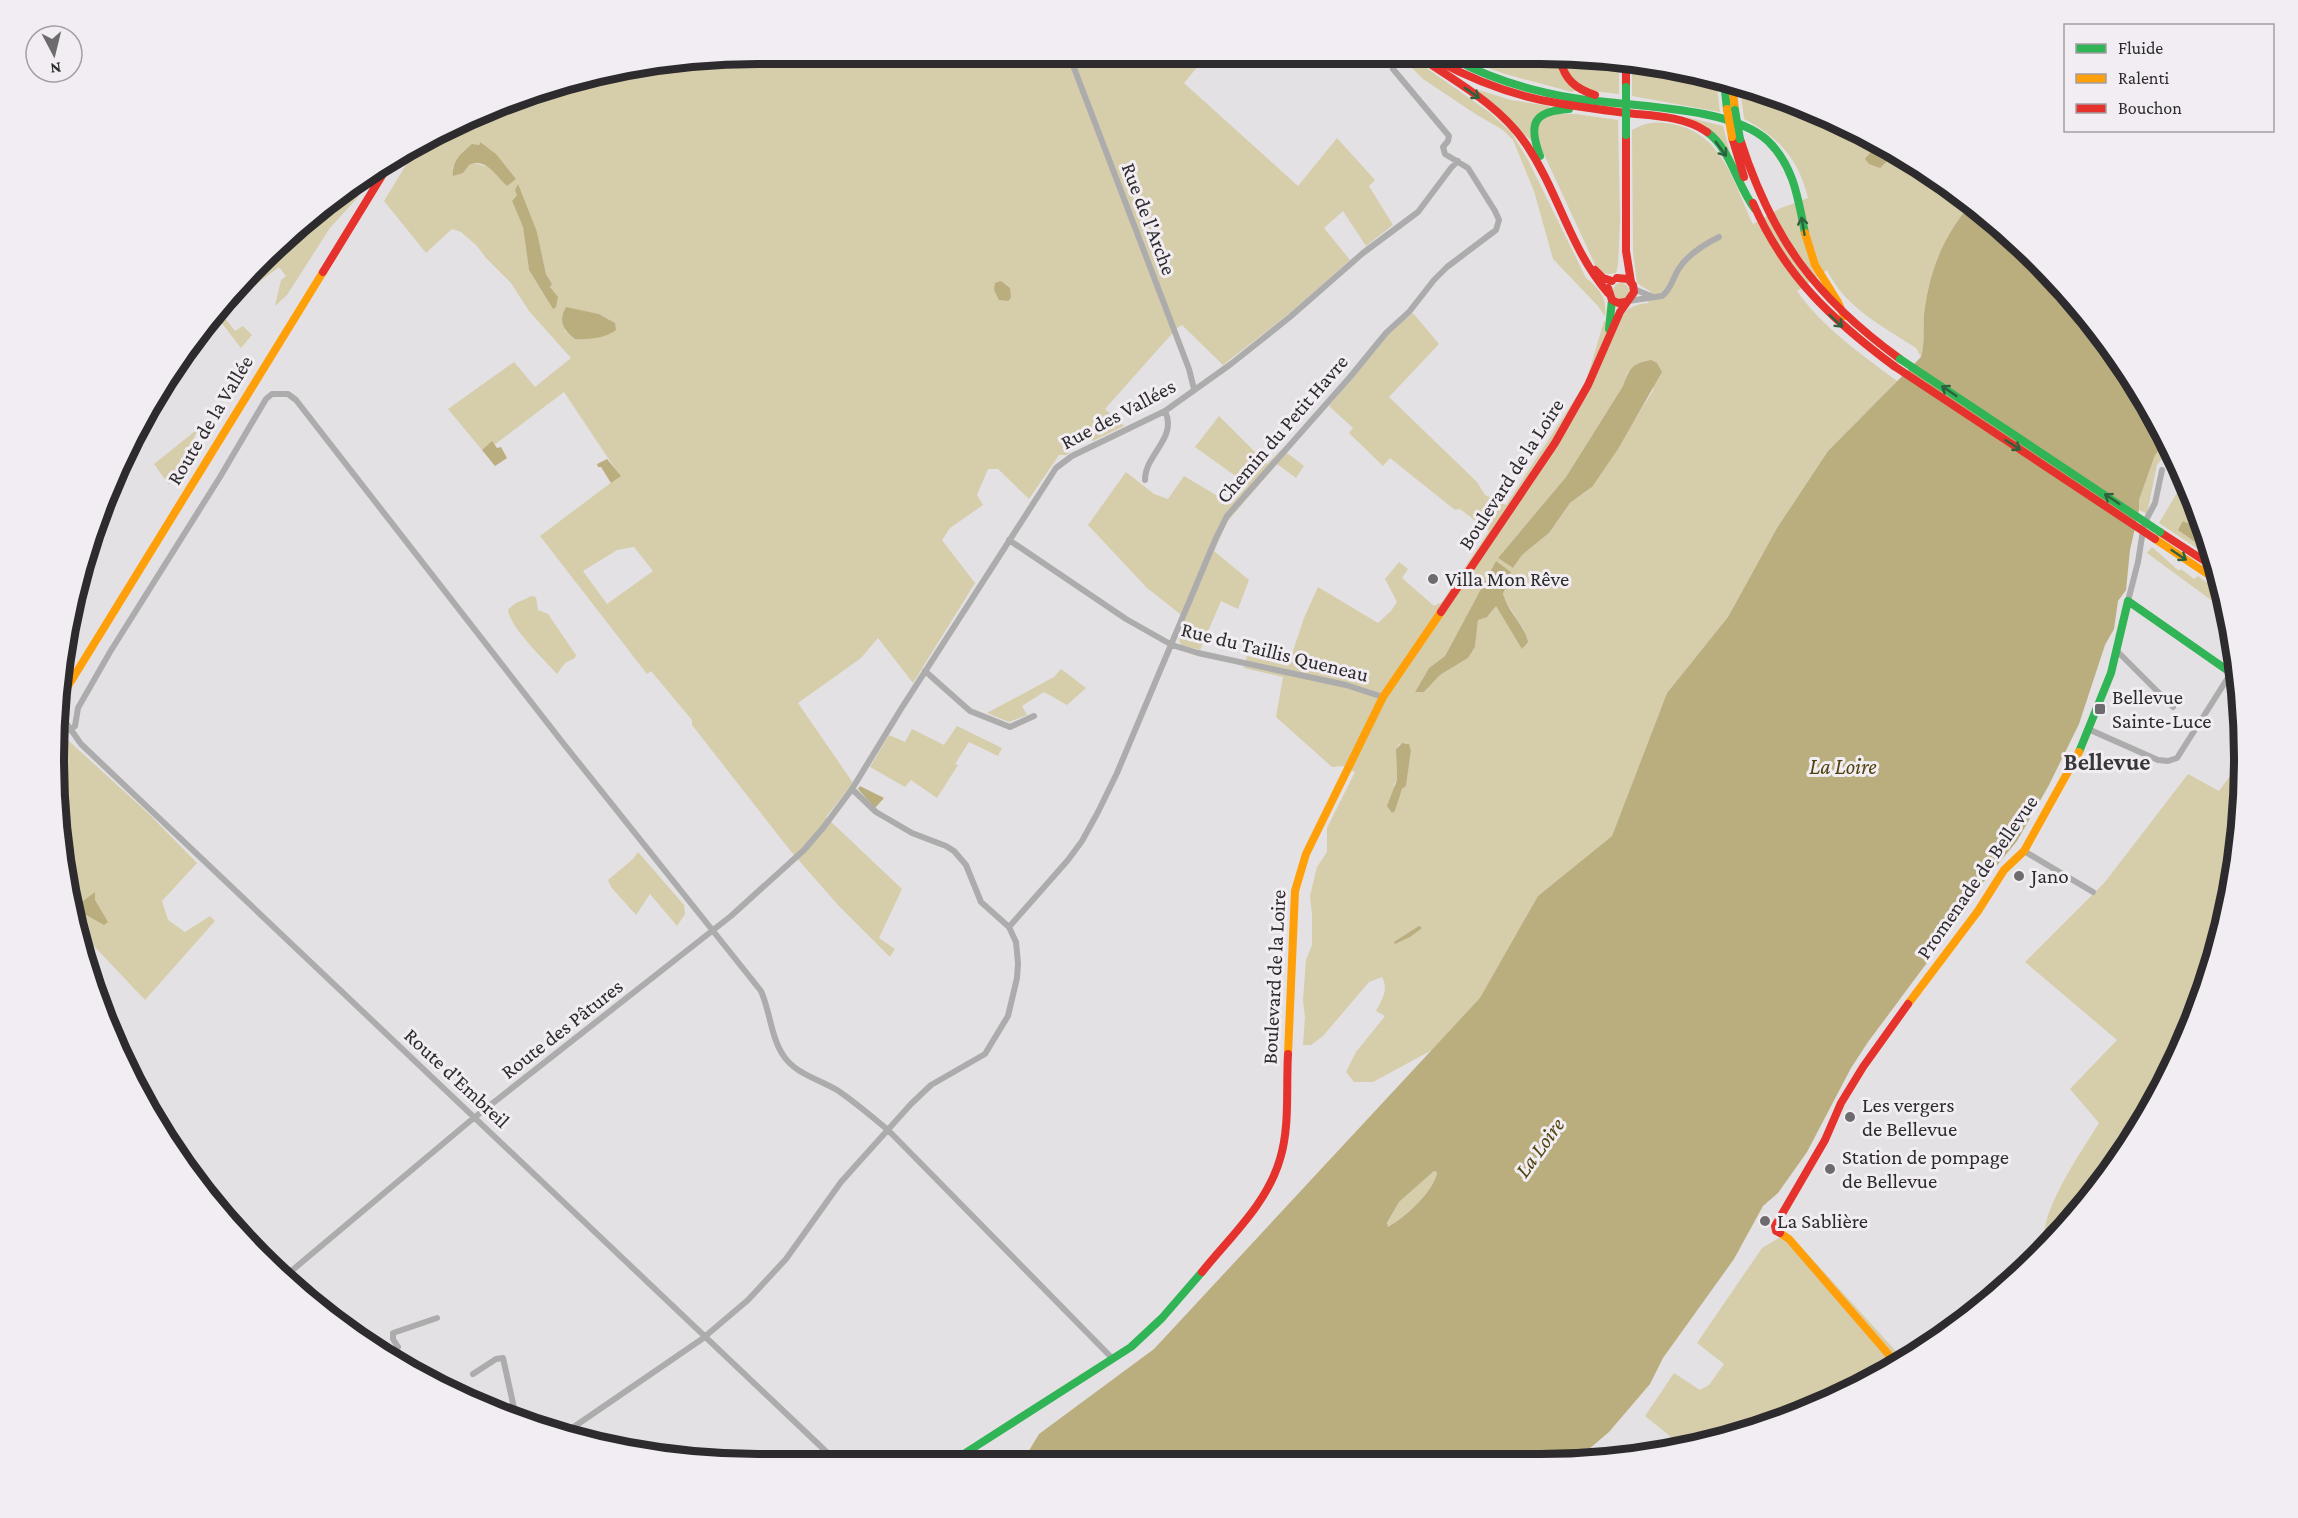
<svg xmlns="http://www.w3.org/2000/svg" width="2298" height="1518" viewBox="0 0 2298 1518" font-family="'Crimson Pro',serif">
<rect width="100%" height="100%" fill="#e3e1e3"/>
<path fill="#d6cdab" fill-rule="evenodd" d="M667,60H1067L1068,62L1072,60H1203L1184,83L1298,186L1337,138L1375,180L1369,186L1393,225L1366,246L1343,211L1324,228L1350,260L1290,313L1223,365L1182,325L1177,328L1105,409L1124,426L1093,441L1083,435L1067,455H1059L1029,499L998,469H988L977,495L983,505L950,528L942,540L975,583L913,683L878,638L861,658L798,703L853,783L826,817L902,889L879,938L895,949L890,957L837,904L789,849L692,725V720L651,671L647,674L540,536L620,476L564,392L494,445L492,442L482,450L448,409L514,362L535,387L571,358L529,311L511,283L486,258L477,246L461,232L452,229L426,253L384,201L415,150L533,91ZM480,143L496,154L488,167L474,163L452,169C459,151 468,153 480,143ZM517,195L537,232L546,274L552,284L550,287L553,309L529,270L523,227L512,201ZM566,308L599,314L610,320L575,339L565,331ZM634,547L653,571L607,604L583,571L617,550Z
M1404,60H1415L1489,112L1511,132L1528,160L1586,278C1600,289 1607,298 1605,316L1597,305L1553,259L1534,191L1513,140L1503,130L1477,115L1423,79Z
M1482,60H1619V94L1592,91L1581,87L1572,92L1505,74L1483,66Z
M1632,60L1716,80L1720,112L1632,96Z
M1740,85L1765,91L1851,127L1969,206C1942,239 1929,272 1924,315C1923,329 1925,343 1921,357L1916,348C1883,326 1845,308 1827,270L1797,291C1823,328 1861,354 1897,381L1828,451L1777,528L1728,617L1667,693L1612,836L1538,896L1481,998L1432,1050L1373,1082H1354L1346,1072L1356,1052L1385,1016L1376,1011C1382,999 1389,990 1382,977L1369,982L1323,1036L1311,1045H1303L1305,1017L1303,1000L1306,960L1312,945V915L1310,896L1317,867L1327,852V828L1355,772L1343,766L1332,767L1276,717L1283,677L1244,668L1247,656L1288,666L1304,618L1318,587L1378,623L1391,611L1397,602L1385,579L1399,562L1408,569L1402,578L1434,606L1442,602L1489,531L1460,509L1455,510L1390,458L1383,466L1349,433L1353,428L1329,406L1388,335L1413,313L1439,344L1389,397L1477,482L1485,495L1506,505L1586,382L1604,321L1619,324C1625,308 1632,305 1648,303L1651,292L1637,283L1633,252L1632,130C1646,122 1656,121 1672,124C1723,133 1734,184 1753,224L1781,208L1808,198C1799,160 1779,137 1744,119ZM1628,371L1654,389L1590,489L1570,503L1549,533L1522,555L1513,568L1498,558L1566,477L1623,386ZM1496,561L1504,588L1503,597L1524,630L1522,648L1496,605L1490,614L1478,620L1475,647L1468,658L1440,675L1424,692H1415L1429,668L1445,656ZM1407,743L1411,748L1406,786L1402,789L1395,811L1394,784L1397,780L1396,760V749L1399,744Z
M1476,89L1511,100L1549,106L1552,114H1576L1618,120L1620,219L1618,265L1616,273C1608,275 1603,274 1597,269L1542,150L1475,90Z
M1686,117L1723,126L1732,160Z
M373,170L358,197L330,228L287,295L275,306L281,280L286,276L279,267L241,296L235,290L261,260L303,225L306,229L343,200L340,195L346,190L350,192L356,182Z
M1613 291a8 8 0 1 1 16 0a8 8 0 1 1-16 0Z
M218,309L235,331L243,326L252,335L241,348L214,313Z
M1219,416L1267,464L1282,449L1304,466L1296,478L1277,464L1227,522L1214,551L1249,580L1238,609L1221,601L1200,650L1181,645L1178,637L1184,617L1147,588L1088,525L1126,472L1154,494L1168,499L1184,476L1231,504L1248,485L1195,447Z
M199,428L169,485L154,464Z
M2167,441L2171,447L2157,465L2147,514L2139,510V500L2155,455Z
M2181,486L2188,491L2213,559L2159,523Z
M2152,547L2179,571L2181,569L2194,579L2198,576L2223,595L2226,611L2147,553Z
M531,596L536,597L538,610L548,614L576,655L575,658L565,663L557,674C544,659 511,629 508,610C518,599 522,602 531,596Z
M1061,669L1086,688L1067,705L1044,692L1022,706L1027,715L1009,722L987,713L1054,677Z
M957,726L1002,748L998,756L969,742L955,764L958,765L937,798L911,780L905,787L870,767L889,735L905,742L912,729L944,745Z
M59,732L149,814L197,863L162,901L168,920L185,932L210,916L215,921L145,1000L93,945L84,952L68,897L57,734Z
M2241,755L2238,851L2206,986L2149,1112L2069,1224L2046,1245C2035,1217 2084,1148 2099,1123L2070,1089L2117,1040L2025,962L2105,882L2188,774L2219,791L2238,765Z
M638,852L684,905L685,914L677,926L650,894L636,915L611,887L608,880L633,859Z
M1434,1171L1437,1172C1434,1193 1405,1216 1388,1227L1387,1224L1399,1202Z
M1779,1238L1794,1239L1903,1359L1851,1391L1721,1440L1656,1451L1671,1437L1645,1416L1674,1373L1700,1390L1709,1385L1724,1364L1697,1343L1762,1248Z
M1537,1449L1531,1462H1514L1528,1452Z"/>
<path fill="#baae7f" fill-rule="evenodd" d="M480,142L496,154L516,179L507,186C496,176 486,157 469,165L463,173L453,176C451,161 462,153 472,144L479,145Z
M1877,144L1893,155L1880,168L1869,164L1865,159Z
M518,184L537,232L546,274L552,284L550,287L558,297L556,307L553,309L529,270L523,227L512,201L517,195L515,190Z
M1969,206L2004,229L2099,330L2167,441L2155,455L2139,500V510L2130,550L2126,590L2118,601L2114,629L2105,645L2079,724L2049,785L2017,841L1976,891L1967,909L1868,1042L1851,1068L1807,1152L1778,1193L1763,1206L1734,1259L1663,1358L1650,1384L1609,1432L1589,1449L1584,1463L1531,1462L1536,1450L1528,1452L1514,1462L1019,1460L1027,1454L1039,1434L1154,1349L1480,998L1538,896L1612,836L1667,693L1728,617L1777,528L1828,451L1921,357C1925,343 1923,329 1924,315C1929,272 1942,239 1969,206ZM1434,1171L1437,1172C1435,1191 1404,1218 1388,1227L1387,1223L1399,1202Z
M1001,281L1010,288L1011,298L1008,301L999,300L994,290L995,283Z
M566,307L599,314L615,323L616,330C606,338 587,340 575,339C563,330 558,321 566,307Z
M1651,360L1657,363L1662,372L1618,449L1592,487L1570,503L1549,533L1522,555L1513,568L1498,558L1566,477L1623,386C1630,367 1632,364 1651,360Z
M492,441L497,448L501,447L507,458L495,466L482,450Z
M607,459L621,476L611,483L601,467H598L597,464Z
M2183,521L2203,531L2211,553L2178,530Z
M1496,561L1511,572L1503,594C1508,612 1524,624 1528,642L1522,649L1496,606L1487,617L1478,620L1475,647L1468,658L1440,675L1424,692H1415L1429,668L1445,656Z
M1402,743L1409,744L1411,750L1406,786L1402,789L1395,811L1392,813L1387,806L1397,780L1396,749Z
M860,786L884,798L875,808L858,789Z
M95,892V900L108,922L104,925L81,912L78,905Z
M1419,926L1422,928L1410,937L1395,944L1394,942Z"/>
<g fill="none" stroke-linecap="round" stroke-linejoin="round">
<path stroke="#adacad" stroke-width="6" d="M1071,60L1189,369L1194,389
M1634,289L1653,297
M1628,301L1662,296C1672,289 1673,276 1680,267C1689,254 1705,244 1719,237
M1145,480C1145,454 1178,438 1165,411
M1009,540L1126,619L1172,645L1198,653L1346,685L1383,697
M2128,601L2138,562L2144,524L2155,503L2162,470
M2116,650L2173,707
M925,671L970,711L1010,727L1034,716
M62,717L81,744L834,1459
M2088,729L2158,760L2168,761L2177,758L2231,673
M69,730L75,726L78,708L110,652L220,477L266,399L272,394H288L296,400L563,743L761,991C770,1011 771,1037 783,1055C795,1074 819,1079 837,1090C855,1102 871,1116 888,1130L1113,1359
M2024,851L2093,892
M1009,927L1068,860L1082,841L1098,812L1117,773L1216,538L1227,516L1350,377L1386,333L1409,312L1434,280L1447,267L1496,230L1499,220L1495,211L1468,168L1445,154L1443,147L1448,141L1449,136L1393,69
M283,1278L470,1121L731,916L804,850L823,828L852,789L901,709L1056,468L1072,456L1165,411L1231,364L1290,317L1363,253L1418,212L1451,168L1458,161
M394,1356L398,1347L393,1339V1333L437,1318
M473,1374L496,1359L503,1358L516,1417
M562,1435L702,1339L748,1300L786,1259L841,1182L911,1104L931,1085L985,1054L1008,1016L1017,978L1018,963L1016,942L1009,927L981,902L966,865L954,851L946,846L912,833L876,812L852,789"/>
<path stroke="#30b455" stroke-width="8" d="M1456,60C1493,80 1532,91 1573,98C1626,107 1730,105 1768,141C1794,166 1798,199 1805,233
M1474,60L1494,63L1513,60
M1724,82L1727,109
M1707,132C1731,149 1737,186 1755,209
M1540,156C1528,124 1533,111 1569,109
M1609,329L1612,300
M2079,752L2111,673L2128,601L2237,677
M956,1459L1131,1347L1162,1318L1202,1272"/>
<path stroke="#ff9f0a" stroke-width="8" d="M1732,84L1735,110
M1805,233L1815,265L1838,302L1844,316
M2155,539L2221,583
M60,699L323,272
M1908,1004L1978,911L2004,870L2024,851L2079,752
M1288,1054L1295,891L1306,854L1383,697L1441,612
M1780,1233L1789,1239L1896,1363"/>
<path stroke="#e5322d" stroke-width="8" d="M1424,60C1460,84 1501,107 1526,144C1559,193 1569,247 1608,293
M1436,60C1475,81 1514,96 1557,103C1580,107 1603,110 1626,113C1653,116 1684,116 1707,132
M1560,60C1565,80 1576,89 1595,95
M1626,60V87
M1626,135V251L1631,282
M1732,137L1744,177
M1740,139C1772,239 1815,297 1900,359
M1753,203C1784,275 1832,320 1894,366
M1595,270L1603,278L1612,281
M323,272L391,161
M1608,288L1612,300L1618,303L1625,302
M2160,532L2217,569
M1441,612L1555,443L1588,385L1620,312L1634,292L1633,285L1628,279L1617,278
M56,721C66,714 67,706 58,698
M1780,1233L1776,1231L1775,1226L1825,1140L1841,1103L1863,1067L1908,1004
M1202,1272C1230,1237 1267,1204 1280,1159C1290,1127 1286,1088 1288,1054"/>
<path stroke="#30b455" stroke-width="8" d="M1626,87V135
M1735,110L1740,139
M1900,359L2160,532"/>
<path stroke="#ff9f0a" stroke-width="8" d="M1727,109L1732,137"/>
<path stroke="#e5322d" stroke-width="8" d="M1894,366L2155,539"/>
</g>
<defs><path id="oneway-shaft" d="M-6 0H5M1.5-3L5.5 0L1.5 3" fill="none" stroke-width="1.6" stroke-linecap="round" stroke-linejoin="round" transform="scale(1.5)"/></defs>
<g stroke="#2e623d">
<use href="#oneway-shaft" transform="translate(1472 93) rotate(35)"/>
<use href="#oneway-shaft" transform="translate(1721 149) rotate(54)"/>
<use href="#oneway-shaft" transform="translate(1803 226) rotate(-100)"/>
<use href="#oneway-shaft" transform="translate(1836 321) rotate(43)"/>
<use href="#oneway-shaft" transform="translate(1949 391) rotate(-146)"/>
<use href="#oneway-shaft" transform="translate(2013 445) rotate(33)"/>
<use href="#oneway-shaft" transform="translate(2112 499) rotate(-146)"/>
<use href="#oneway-shaft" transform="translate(2179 555) rotate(34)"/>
</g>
<g fill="#6d6b6d" stroke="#f1edf2" stroke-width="2">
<circle cx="1433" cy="579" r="6"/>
<rect x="2094" y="703" width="12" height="12" rx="3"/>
<circle cx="2019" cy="876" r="6"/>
<circle cx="1850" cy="1117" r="6"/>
<circle cx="1830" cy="1169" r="6"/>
<circle cx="1765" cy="1221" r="6"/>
</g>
<g text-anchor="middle" stroke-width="6" stroke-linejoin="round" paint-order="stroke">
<g font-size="21" fill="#2d2b2d" stroke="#f1edf2">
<text transform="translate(1149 219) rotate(69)" y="7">Rue de l'Arche</text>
<text transform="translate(1118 414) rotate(-28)" y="7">Rue des Vallées</text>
<text transform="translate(210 420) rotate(-59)" y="7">Route de la Vallée</text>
<text transform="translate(1282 429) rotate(-49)" y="7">Chemin du Petit Havre</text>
<text transform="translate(1511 474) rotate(-57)" y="7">Boulevard de la Loire</text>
<text transform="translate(1275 652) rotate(14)" y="7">Rue du Taillis Queneau</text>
<text transform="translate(1977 877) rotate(-55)" y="7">Promenade de Bellevue</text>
<text transform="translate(1274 977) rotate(-87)" y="7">Boulevard de la Loire</text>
<text transform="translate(562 1029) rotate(-38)" y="7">Route des Pâtures</text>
<text transform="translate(457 1078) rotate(43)" y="7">Route d'Embreil</text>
</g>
<g font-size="21" fill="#2d2b2d" stroke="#f1edf2" text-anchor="start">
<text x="1445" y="586">Villa Mon Rêve</text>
<text x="2112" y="704">Bellevue<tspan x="2112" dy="24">Sainte-Luce</tspan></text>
<text x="2031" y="883">Jano</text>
<text x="1862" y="1112">Les vergers<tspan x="1862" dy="24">de Bellevue</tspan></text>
<text x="1842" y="1164">Station de pompage<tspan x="1842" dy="24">de Bellevue</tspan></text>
<text x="1777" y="1228">La Sablière</text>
</g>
<g font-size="22" font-style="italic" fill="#4f420c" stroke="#f1edf2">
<text x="1843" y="774">La Loire</text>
<text transform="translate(1539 1147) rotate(-54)" y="8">La Loire</text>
</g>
<g font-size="24" font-weight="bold" fill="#393639" stroke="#f1edf2">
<text x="2107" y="770">Bellevue</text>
</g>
</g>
<path d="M0 0H2298V1518H0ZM758 64H1540A694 694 0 0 1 2234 758V760A694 694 0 0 1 1540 1454H758A694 694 0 0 1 64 760V758A694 694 0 0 1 758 64Z" fill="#f1edf2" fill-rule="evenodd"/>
<path fill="none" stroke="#2d2b2d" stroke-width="8" d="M758 64H1540A694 694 0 0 1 2234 758V760A694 694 0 0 1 1540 1454H758A694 694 0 0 1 64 760V758A694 694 0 0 1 758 64Z"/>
<rect x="2064" y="24" width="210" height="108" fill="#f1edf2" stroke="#a39fa3" stroke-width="1.5"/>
<rect x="2076" y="44" width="30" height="9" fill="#30b455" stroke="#a39fa3" stroke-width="1.5"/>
<text x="2118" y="54" font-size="18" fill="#2d2b2d">Fluide</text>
<rect x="2076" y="74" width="30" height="9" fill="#ff9f0a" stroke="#a39fa3" stroke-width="1.5"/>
<text x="2118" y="84" font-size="18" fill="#2d2b2d">Ralenti</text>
<rect x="2076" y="104" width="30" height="9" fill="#e5322d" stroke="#a39fa3" stroke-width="1.5"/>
<text x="2118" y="114" font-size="18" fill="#2d2b2d">Bouchon</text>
<g transform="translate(54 54) rotate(173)"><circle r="28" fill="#f1edf2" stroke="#a39fa3" stroke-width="1.5"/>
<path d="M0-4.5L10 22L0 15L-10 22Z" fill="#6d6b6d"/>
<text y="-9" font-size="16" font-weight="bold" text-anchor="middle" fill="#2d2b2d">N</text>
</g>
</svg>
